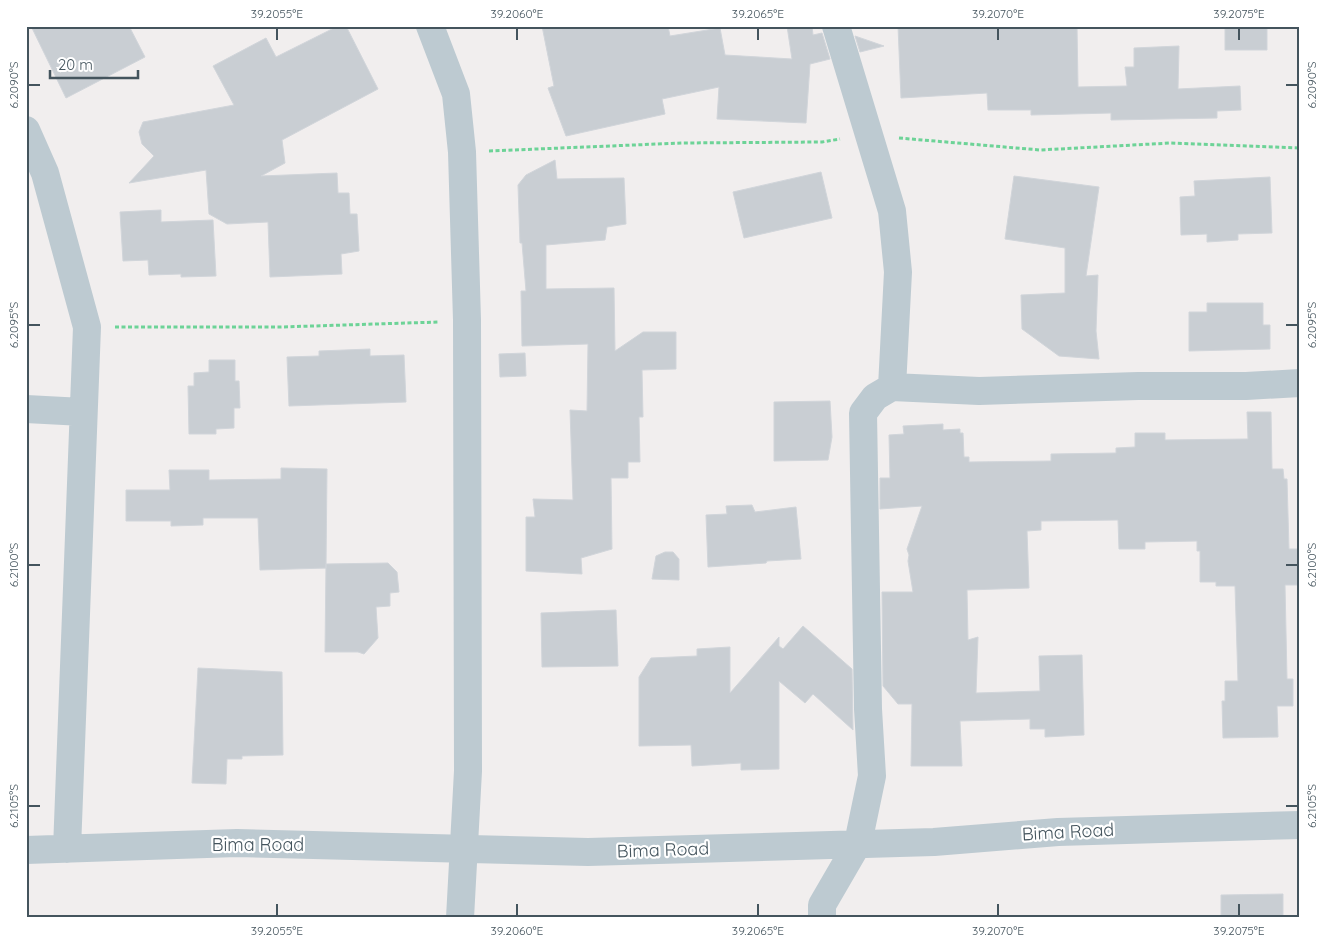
<svg xmlns="http://www.w3.org/2000/svg" width="1326" height="944" viewBox="0 0 1326 944" font-family="Quicksand,sans-serif">
<rect width="100%" height="100%" fill="#f1eeee"/>
<path fill="#c9ced3" stroke="#d1d5da" d="M31,26H129L145,57L66,98Z
M338,26H346L378,89L282,140L285,163L261,176L337,173L338,193H349L350,214H357L359,251L341,254L342,274L270,277L268,222L227,224L209,214L206,170L129,183L154,156L142,144L139,132L143,122L234,105L213,66L266,38L276,57Z
M542,26H668L670,36L720,28L725,55L792,59L787,26H812L813,35L822,33L830,59L810,64L806,123L717,119L719,87L662,99L665,114L566,136L548,88L554,86Z
M898,26H1077L1078,87L1127,86L1125,67H1134V48L1179,46L1178,89L1240,86L1241,110L1217,111V118L1111,120V113L1031,115V110H988L987,93L901,98Z
M1225,26H1267V50H1225Z
M855,36L884,46L860,52Z
M555,160L557,179L624,178L626,224L607,227L605,240L546,245V289L614,288L615,351L643,332H676V369L642,370L643,417H639L640,462H628V478H611L612,549L581,558L582,574L526,571V517H535L533,499L573,500L570,410L587,411L588,344L522,346L521,291H526L522,243H520L518,185L526,175Z
M821,172L832,218L744,238L733,192Z
M1014,176L1099,187L1086,276L1098,275L1096,331L1099,359L1059,356L1022,329L1021,295L1065,293V248L1005,239Z
M1270,177L1272,233L1238,234V240L1207,242V234L1181,235L1180,197L1195,196L1194,181Z
M161,210V222L213,220L216,276L181,277V274L149,275L148,260L123,261L120,212Z
M1207,303H1263V325H1270V349L1189,351V312H1207Z
M370,349V356L404,355L406,402L289,406L287,357L319,356V351Z
M525,353L526,376L500,377L499,354Z
M209,360H235V381H239L240,408H234V428L216,429V434H189L188,386H194V373L209,372Z
M830,401L832,437L828,460L774,461V402Z
M1247,412H1271L1272,469H1283L1284,479H1287L1289,549H1300V585H1285L1287,679H1293V706H1277L1278,737L1223,738L1222,701H1225V681H1238L1235,586H1216V582H1200V551H1197V541L1145,542V549H1119L1118,520L1041,521V530L1027,531L1029,588L967,590L968,640L978,637L976,693L1040,691L1039,656L1082,655L1084,735L1045,737V729H1030V719L960,721L962,766H911L912,704H898L883,686L882,592H913L908,561L909,555L907,549L922,506L880,509V478H890L889,435L904,434L903,426L943,424V430L960,429V433H963L964,457H969V462L1051,461V454L1116,453V448L1135,447V433H1165V440L1248,439Z
M281,468L327,469L326,568L260,570L258,518H203V525L171,526V521H126V490H170L169,470H209V480L281,479Z
M752,505L755,512L796,507L801,559L767,561L766,563L708,567L706,515L727,514L726,506Z
M665,552H673L679,559V580L652,579L656,556Z
M388,563L397,572L399,592L390,593V606L376,607L378,638L364,654L358,652H325L326,564Z
M616,610L618,666L542,667L541,613Z
M803,626L852,669L853,730L813,694L805,703L779,681V769L741,770V763L692,766L691,745L639,746V677L651,658L697,656V649L730,647V693L779,637V646L783,649Z
M198,668L282,672L283,755L242,756V759H227L226,784L192,783Z
M1283,894V918H1221V895Z"/>
<g fill="none" stroke-linecap="round" stroke-linejoin="round">
<path stroke="#6dd397" stroke-width="3" stroke-dasharray="4 2.5" stroke-linecap="butt" d="M899,138L1040,150L1171,143L1300,148
M489,151L682,143L822,142L840,139
M115,327H281L439,322"/>
<path stroke="#bdcad1" stroke-width="28" d="M430,26L456,94L462,152L467,320L468,771L460,918
M26,130L45,173L87,327L67,849
M892,387L979,391L1138,386H1246L1300,383
M26,409L83,412
M26,850L237,843L588,852L934,842L1058,832L1300,825
M822,918V905L858,843L872,776L868,709L863,413L875,397L892,387L898,272L892,211L836,26"/>
</g>
<path fill="none" stroke="#44545d" stroke-width="2" d="M277,28V40M517,28V40M758,28V40M998,28V40M1239,28V40M28,85H40M1286,85H1298M28,325H40M1286,325H1298M28,565H40M1286,565H1298M28,806H40M1286,806H1298M277,904V916M517,904V916M758,904V916M998,904V916M1239,904V916"/>
<g text-anchor="middle" stroke-width="4.5" stroke-linejoin="round" paint-order="stroke">
<g font-size="18" fill="#44545d" stroke="#fff">
<text transform="translate(1068 832) rotate(-3)" y="6">Bima Road</text>
<text x="258" y="851">Bima Road</text>
<text transform="translate(663 850) rotate(-2)" y="6">Bima Road</text>
</g>
</g>
<rect width="1326" height="944" fill="none" stroke="#ffffff" stroke-width="55"/>
<path d="M50 70v8h88v-8" fill="none" stroke="#44545d" stroke-width="2.5"/>
<text x="58" y="70" font-size="15" fill="#44545d" stroke="#ffffff" stroke-width="4" paint-order="stroke">20 m</text>
<rect x="28" y="28" width="1270" height="888" fill="none" stroke="#44545d" stroke-width="2"/>
<g font-size="12" text-anchor="middle" fill="#44545d">
<text x="277" y="18">39.2055°E</text>
<text x="517" y="18">39.2060°E</text>
<text x="758" y="18">39.2065°E</text>
<text x="998" y="18">39.2070°E</text>
<text x="1239" y="18">39.2075°E</text>
<text transform="translate(14 85) rotate(-90)" y="4">6.2090°S</text>
<text transform="translate(1312 85) rotate(-90)" y="4">6.2090°S</text>
<text transform="translate(14 325) rotate(-90)" y="4">6.2095°S</text>
<text transform="translate(1312 325) rotate(-90)" y="4">6.2095°S</text>
<text transform="translate(14 565) rotate(-90)" y="4">6.2100°S</text>
<text transform="translate(1312 565) rotate(-90)" y="4">6.2100°S</text>
<text transform="translate(14 806) rotate(-90)" y="4">6.2105°S</text>
<text transform="translate(1312 806) rotate(-90)" y="4">6.2105°S</text>
<text x="277" y="935">39.2055°E</text>
<text x="517" y="935">39.2060°E</text>
<text x="758" y="935">39.2065°E</text>
<text x="998" y="935">39.2070°E</text>
<text x="1239" y="935">39.2075°E</text>
</g>
</svg>
